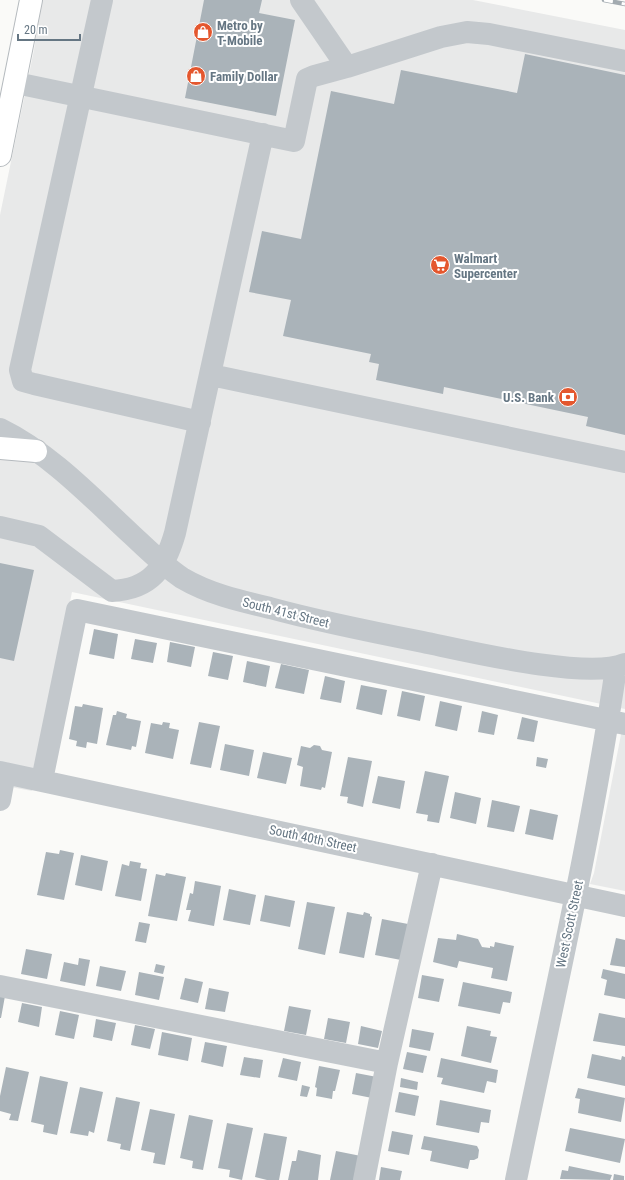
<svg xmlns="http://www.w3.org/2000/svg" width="625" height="1180" viewBox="0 0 625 1180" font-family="'Roboto Condensed',sans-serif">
<rect width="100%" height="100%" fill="#fafaf8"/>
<path fill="#e8e9e9" d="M42,0H473L625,30V709L72,592L32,791L0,785V215L34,50Z
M625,714V891L590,884L594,873Z"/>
<path fill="#aab3b9" d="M204,0H262L259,13L295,20L276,116L185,98Z
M525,54L625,75V435L586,426L588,417L444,387L443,394L376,380L379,364L369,362L371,354L283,336L291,300L249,292L262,231L301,239L331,91L394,104L401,70L517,93Z
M0,563L34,570L14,661L0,658Z
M94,629L118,634L114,659L89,654Z
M135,639L157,643L153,663L131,659Z
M170,642L195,647L191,667L167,662Z
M213,652L233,656L228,680L208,676Z
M247,661L270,666L266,687L243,682Z
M281,664L309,670L304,694L275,688Z
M325,676L345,681L341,703L320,699Z
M361,685L387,690L382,715L356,709Z
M402,691L425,696L420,721L397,716Z
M440,701L462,706L457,731L435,726Z
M83,704L103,708L97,744L87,742L86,748L76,746L77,741L69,739L75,706L82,707Z
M117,711L127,714L126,718L141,721L136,747L132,746L131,750L106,745L113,715H116Z
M482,711L498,715L494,735L478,732Z
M522,717L538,721L534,742L517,739Z
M163,722L170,723L169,728L179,730L173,759L145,753L151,723L162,725Z
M199,722L220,726L211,768L190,764Z
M225,744L254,750L249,776L220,770Z
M314,745L320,746L322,750L332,752L325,788L322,787L321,790L300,786L303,767L297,765L301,746L310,748Z
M263,752L292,758L286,784L257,778Z
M348,757L372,761L363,807L347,803L348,797L340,796Z
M537,757L548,759L546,768L536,766Z
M425,771L449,776L439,823L427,821L428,815L416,813Z
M378,776L405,781L400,809L372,803Z
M455,792L481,798L476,824L450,818Z
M492,800L520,806L514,832L487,827Z
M530,809L558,815L553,840L525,834Z
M60,850L74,853L64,900L37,895L46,852L59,854Z
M81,855L108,861L102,891L75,885Z
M130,861L141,863L140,868L147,869L141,901L115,896L122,864L129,866Z
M166,873L186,877L177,921L148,916L156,874L165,876Z
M195,881L221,886L214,926L188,921L191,910H186L190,893L193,894Z
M229,889L256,895L250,925L223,920Z
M265,895L295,901L290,927L260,921Z
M307,902L335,907L325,955L298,949Z
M347,912L363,915L364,912L370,914V916L372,917L364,958L339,953Z
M382,919L408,924L401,960L375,955Z
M139,922L150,924L146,943L135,941Z
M457,934L478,939L482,947L490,948V946L494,947L495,942L514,946L507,981L491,978L493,968L459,961L457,968L433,962L438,938L456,940Z
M616,938L625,940V967L610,965Z
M26,949L52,954L47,979L21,974Z
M79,958L90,960L85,986L60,981L64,962L78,965Z
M156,964L165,966L163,974L154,972Z
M100,966L126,971L121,991L96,986Z
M603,969L625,974V999L604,995L607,980L601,978Z
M139,972L164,977L159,1000L135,995Z
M422,975L444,979L439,1002L418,998Z
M185,978L203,982L198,1003L180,999Z
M463,982L512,992L510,1003L503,1002L500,1014L458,1006Z
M209,988L229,992L225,1012L205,1009Z
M0,995L5,996L1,1018H0Z
M22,1003L42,1007L39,1027L18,1022Z
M289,1006L311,1010L306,1035L284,1031Z
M60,1011L79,1015L74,1039L55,1035Z
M599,1013L625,1018V1046L593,1041Z
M328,1018L350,1022L346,1043L324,1039Z
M96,1019L116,1023L112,1041L93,1037Z
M135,1025L155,1029L150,1049L131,1045Z
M361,1026L382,1031L378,1048L358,1044Z
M467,1026L491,1031L490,1036L497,1037L491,1063L461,1056Z
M412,1029L434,1033L430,1051L409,1047Z
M162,1032L192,1038L188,1061L158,1055Z
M205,1042L227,1046L223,1067L201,1062Z
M407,1052L427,1056L423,1073L403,1069Z
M592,1054L621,1060L622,1056L625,1057V1086L587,1078Z
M244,1057L263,1060L260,1078L240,1075Z
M283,1058L301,1062L297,1081L278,1077Z
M441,1058L498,1070L496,1083L487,1081L484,1093L441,1084L443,1078L437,1077Z
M319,1066L340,1070L335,1091H333L332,1099L316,1096L317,1088L315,1087Z
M6,1067L29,1072L18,1121L9,1120L11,1114L0,1111V1096Z
M356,1073L377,1077L372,1098L352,1094Z
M40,1076L68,1082L57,1135L43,1132L44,1125L31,1122Z
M401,1078L418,1082L417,1090L400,1087Z
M302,1085L310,1087L307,1097L300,1096Z
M80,1087L103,1092L94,1133L89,1131L88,1136L70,1133Z
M578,1088L625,1098L621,1122L578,1113L580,1099L575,1098Z
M399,1092L419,1096L415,1116L395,1112Z
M116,1097L140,1102L130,1151L120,1149L121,1144L107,1141Z
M440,1100L491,1110L489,1123L481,1122L479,1133L436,1125Z
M150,1109L175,1114L165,1165L153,1163L155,1153L141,1150Z
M189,1115L213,1120L203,1170L192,1168L193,1161L180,1158Z
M227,1123L253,1128L242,1180L229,1177L230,1170L218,1168Z
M570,1128L625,1139L620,1163L565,1151Z
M392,1131L413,1135L409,1155L388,1151Z
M264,1133L287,1137L279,1180H267L255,1177Z
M424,1136L477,1146L479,1150L478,1158L474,1160H470L468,1169L430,1161L432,1151L421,1149Z
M298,1150L321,1155L318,1180H288L292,1161H296Z
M336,1151L361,1156L356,1180H330Z
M569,1166L612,1175L610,1180L560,1179L562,1170L568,1171Z
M381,1167L402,1171L400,1180H379Z
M614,1174L624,1176V1180H613Z"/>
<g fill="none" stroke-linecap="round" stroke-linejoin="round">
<g stroke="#b5babe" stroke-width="24">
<path id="major" d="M0,155L31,0
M0,448L36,451"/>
</g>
<path stroke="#c3c8cc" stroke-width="22" d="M102,0L20,370L23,381L34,384L200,422
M301,0L347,67
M16,83L294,141L307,79L314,76L347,67L441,37L467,32L489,34L625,61
M211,375L625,462
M0,429C51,454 91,497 132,535C148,550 164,566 182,578C209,594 240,601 270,608C321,622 372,632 423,642C467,651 587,680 625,664
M0,527L39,536L112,591C151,589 165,568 175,533L263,134
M0,772L625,906
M42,780L77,610L625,724
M0,800L5,773
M0,986L387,1063
M364,1180L387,1063L432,864
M516,1180C551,1010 591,840 616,668"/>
<use href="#major" stroke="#fff" stroke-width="22"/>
<g stroke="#a2aab0" stroke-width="4.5">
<path id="rail" d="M604,0L625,4"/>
</g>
<use href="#rail" stroke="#fff" stroke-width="3" stroke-dasharray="9" stroke-linecap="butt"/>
</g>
<defs>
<g id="shop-disc" transform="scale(1)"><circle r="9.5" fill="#e4572e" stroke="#fff"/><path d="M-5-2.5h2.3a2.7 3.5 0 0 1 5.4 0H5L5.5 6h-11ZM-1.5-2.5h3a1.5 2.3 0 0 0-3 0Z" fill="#fff"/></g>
<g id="supermarket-disc" transform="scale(1)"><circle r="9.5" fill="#e4572e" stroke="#fff"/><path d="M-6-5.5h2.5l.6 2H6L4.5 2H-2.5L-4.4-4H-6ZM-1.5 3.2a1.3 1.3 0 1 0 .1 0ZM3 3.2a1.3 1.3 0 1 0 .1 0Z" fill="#fff"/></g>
<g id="bank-disc" transform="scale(1)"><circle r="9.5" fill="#e4572e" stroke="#fff"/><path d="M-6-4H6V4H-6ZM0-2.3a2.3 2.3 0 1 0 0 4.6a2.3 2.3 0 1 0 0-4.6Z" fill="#fff"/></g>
</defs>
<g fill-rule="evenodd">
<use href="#shop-disc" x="203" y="32"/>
<use href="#shop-disc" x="196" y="76"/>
<use href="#supermarket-disc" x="440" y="265"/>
<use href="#bank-disc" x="568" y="397"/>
</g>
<g text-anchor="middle" stroke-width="4" stroke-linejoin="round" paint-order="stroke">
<g font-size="13" font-weight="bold" fill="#657683" stroke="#fff" text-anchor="start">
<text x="217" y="30">Metro by<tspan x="217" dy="15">T-Mobile</tspan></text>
<text x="210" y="81">Family Dollar</text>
<text x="454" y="263">Walmart<tspan x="454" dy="15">Supercenter</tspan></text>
<text x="554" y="402" text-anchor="end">U.S. Bank</text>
</g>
<g font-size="13" fill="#657683" stroke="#fff">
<text transform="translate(286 612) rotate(14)" y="5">South 41st Street</text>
<text transform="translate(313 838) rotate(12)" y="5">South 40th Street</text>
<text transform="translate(569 924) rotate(-78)" y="5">West Scott Street</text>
</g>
</g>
<path d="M18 34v6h62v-6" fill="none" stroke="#657683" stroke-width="2"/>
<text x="24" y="34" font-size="12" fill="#657683" stroke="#ffffff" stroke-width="3" paint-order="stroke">20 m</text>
</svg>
